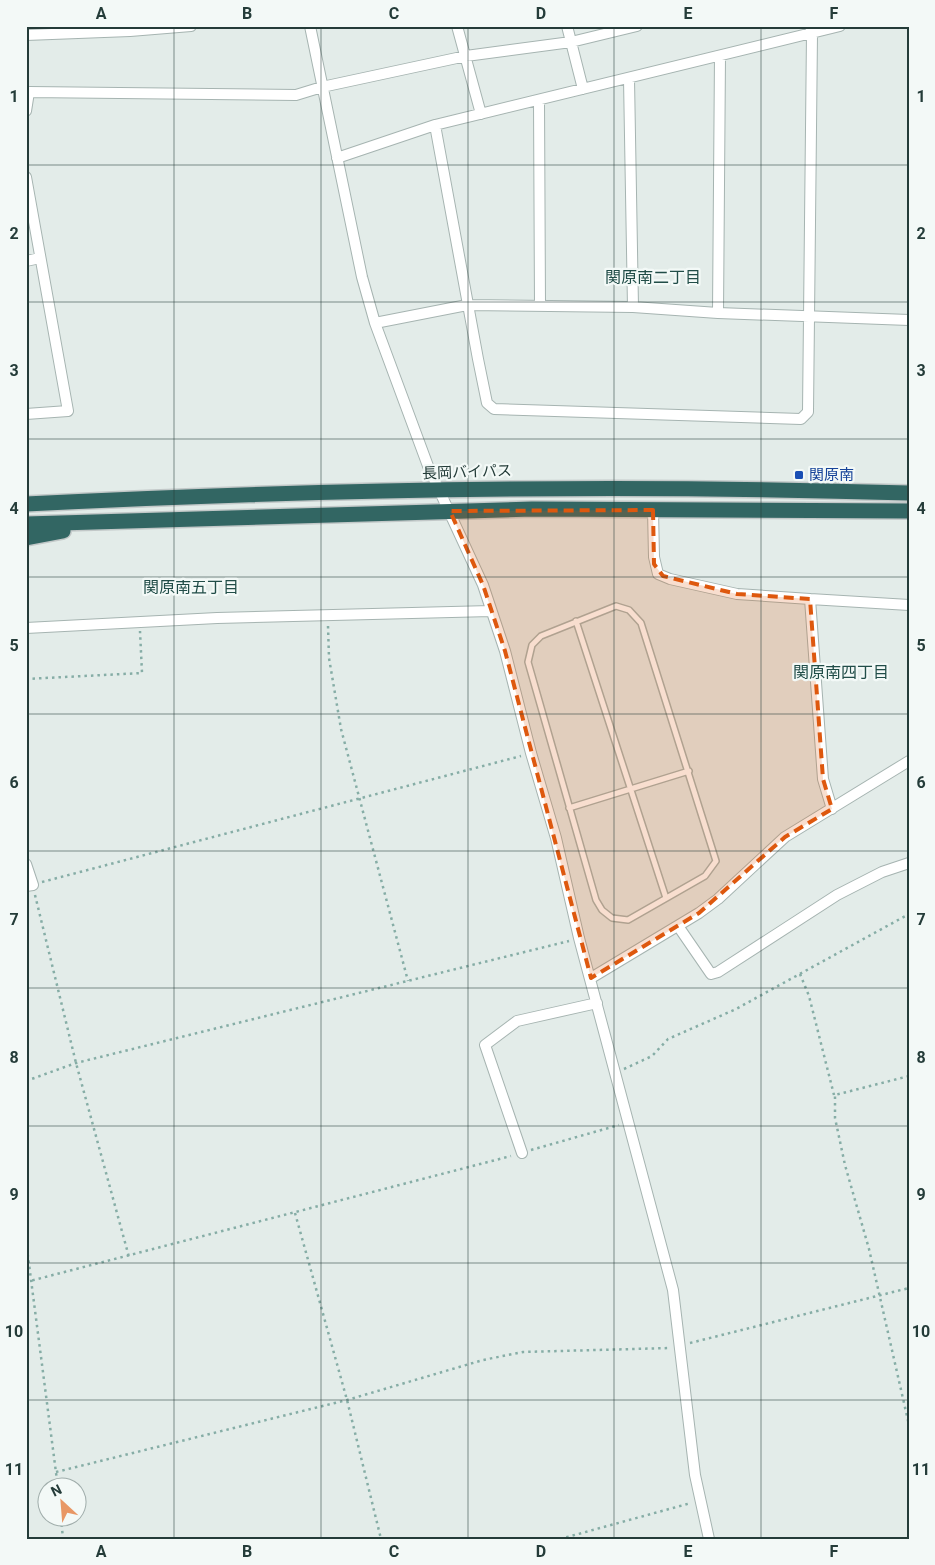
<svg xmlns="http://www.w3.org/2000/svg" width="935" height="1565" viewBox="0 0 935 1565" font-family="Roboto,'Noto Sans JP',sans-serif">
<rect width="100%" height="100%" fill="#e3ece9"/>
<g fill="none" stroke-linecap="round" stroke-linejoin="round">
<g stroke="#a6b4b1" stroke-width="8">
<path id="lane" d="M616,606L629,610L641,623L716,861L705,876L628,920L612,918L602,910L596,900L528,662L532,645L541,636Z
M576,621L666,898
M569,808L689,771"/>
</g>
<g stroke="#a6b4b1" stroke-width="12">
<path id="street" d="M310,26L362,277L375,323L428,466L483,585L505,651L531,753L556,838L579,938L673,1290L695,1475L709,1539
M457,26L481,114
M567,26L583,89
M26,35L130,31L191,26
M629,79L633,307
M539,101L540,306
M26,111L29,92L296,95L322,87L466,56L571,42L637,26
M435,125L478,359L487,403L494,409L801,419L808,412L812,34L810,26
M337,158L435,125L840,26
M26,177L68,411L26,414
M26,261L40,258
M718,313L720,56
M375,323L467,305L633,307L718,313L909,320
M653,510L654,557L658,574L670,579L737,594L810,599
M26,628L217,618L491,611
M832,809L823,779L810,599L909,605
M26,864L33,885L26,886
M678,926L711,974L718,972L837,895L882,872L909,863
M591,978L699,913L718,899L785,837L909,761
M522,1153L485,1045L517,1021L597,1003"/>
</g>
<g stroke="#c2c8c8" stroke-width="18">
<path id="highway" d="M26,504C320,489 614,484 909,493
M26,524L532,509L909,511
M26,538L63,531"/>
</g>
<path stroke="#86ada6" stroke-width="2.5" stroke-dasharray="2.5 4" stroke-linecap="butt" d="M328,626L329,658L341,729L408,981
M26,679L142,673L140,631
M42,882L521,756
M35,895L76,1063L129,1257
M800,974L809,996L834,1095
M624,1069L652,1056L668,1039L736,1009L909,914
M909,1076L835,1095V1118L845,1165L869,1249L909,1425
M26,1081L76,1063L569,941
M531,1150L619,1125
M295,1213L347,1400L381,1539
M26,1241L58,1488
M26,1282L511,1156
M690,1343L909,1288
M56,1472L347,1400L483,1360L523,1352L670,1348
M61,1518L63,1539
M560,1539L691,1503"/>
<use href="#lane" stroke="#fff" stroke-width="5"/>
<use href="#street" stroke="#fff" stroke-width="10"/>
<use href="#highway" stroke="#326663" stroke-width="15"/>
</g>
<path fill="#de580e" fill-opacity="0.2" stroke="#de580e" stroke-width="4" stroke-dasharray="10 6" stroke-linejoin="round" d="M653,510L654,564L663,576L737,594L810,599L823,779L832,809L785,837L699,913L591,978L505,651L483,585L450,511Z"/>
<path fill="none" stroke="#243c39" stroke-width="1" stroke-opacity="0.55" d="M174,26V1539M321,26V1539M468,26V1539M614,26V1539M761,26V1539M26,165H909M26,302H909M26,439H909M26,577H909M26,714H909M26,851H909M26,988H909M26,1126H909M26,1263H909M26,1400H909"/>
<rect fill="#1a4fb4" stroke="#f3f9f7" stroke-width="2" x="794" y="470" width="10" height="10" rx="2.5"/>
<g text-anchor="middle" stroke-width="4.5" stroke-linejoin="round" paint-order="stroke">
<g font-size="15" fill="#243c39" stroke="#f3f9f7">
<text transform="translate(467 472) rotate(-2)" y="5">長岡バイパス</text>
</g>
<g font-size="15" fill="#164399" stroke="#f3f9f7" text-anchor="start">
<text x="809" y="480">関原南</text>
</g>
<g font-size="16" fill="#214d48" stroke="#f3f9f7">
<text x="653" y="283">関原南二丁目</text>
<text x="191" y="593">関原南五丁目</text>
<text x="841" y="678">関原南四丁目</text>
</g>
</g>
<rect width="935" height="1565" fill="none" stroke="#f3f9f7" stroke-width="55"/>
<g transform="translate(62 1502) rotate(334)"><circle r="24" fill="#f3f9f7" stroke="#a0adab"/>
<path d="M0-4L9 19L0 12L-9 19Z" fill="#e89765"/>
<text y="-8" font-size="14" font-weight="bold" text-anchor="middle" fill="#243c39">N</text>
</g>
<rect x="28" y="28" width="880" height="1510" fill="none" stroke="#243c39" stroke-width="2"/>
<g font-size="16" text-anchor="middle" font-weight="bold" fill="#243c39">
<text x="101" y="19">A</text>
<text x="247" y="19">B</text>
<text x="394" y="19">C</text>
<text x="541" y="19">D</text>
<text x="688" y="19">E</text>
<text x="834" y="19">F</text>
<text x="14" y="102">1</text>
<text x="921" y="102">1</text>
<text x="14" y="239">2</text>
<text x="921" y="239">2</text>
<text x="14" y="376">3</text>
<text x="921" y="376">3</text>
<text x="14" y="514">4</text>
<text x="921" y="514">4</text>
<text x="14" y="651">5</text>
<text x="921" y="651">5</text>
<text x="14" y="788">6</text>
<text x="921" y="788">6</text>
<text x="14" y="925">7</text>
<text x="921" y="925">7</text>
<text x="14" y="1063">8</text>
<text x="921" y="1063">8</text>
<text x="14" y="1200">9</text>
<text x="921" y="1200">9</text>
<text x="14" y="1337">10</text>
<text x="921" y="1337">10</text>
<text x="14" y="1475">11</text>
<text x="921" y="1475">11</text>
<text x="101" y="1557">A</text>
<text x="247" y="1557">B</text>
<text x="394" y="1557">C</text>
<text x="541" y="1557">D</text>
<text x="688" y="1557">E</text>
<text x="834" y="1557">F</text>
</g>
</svg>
